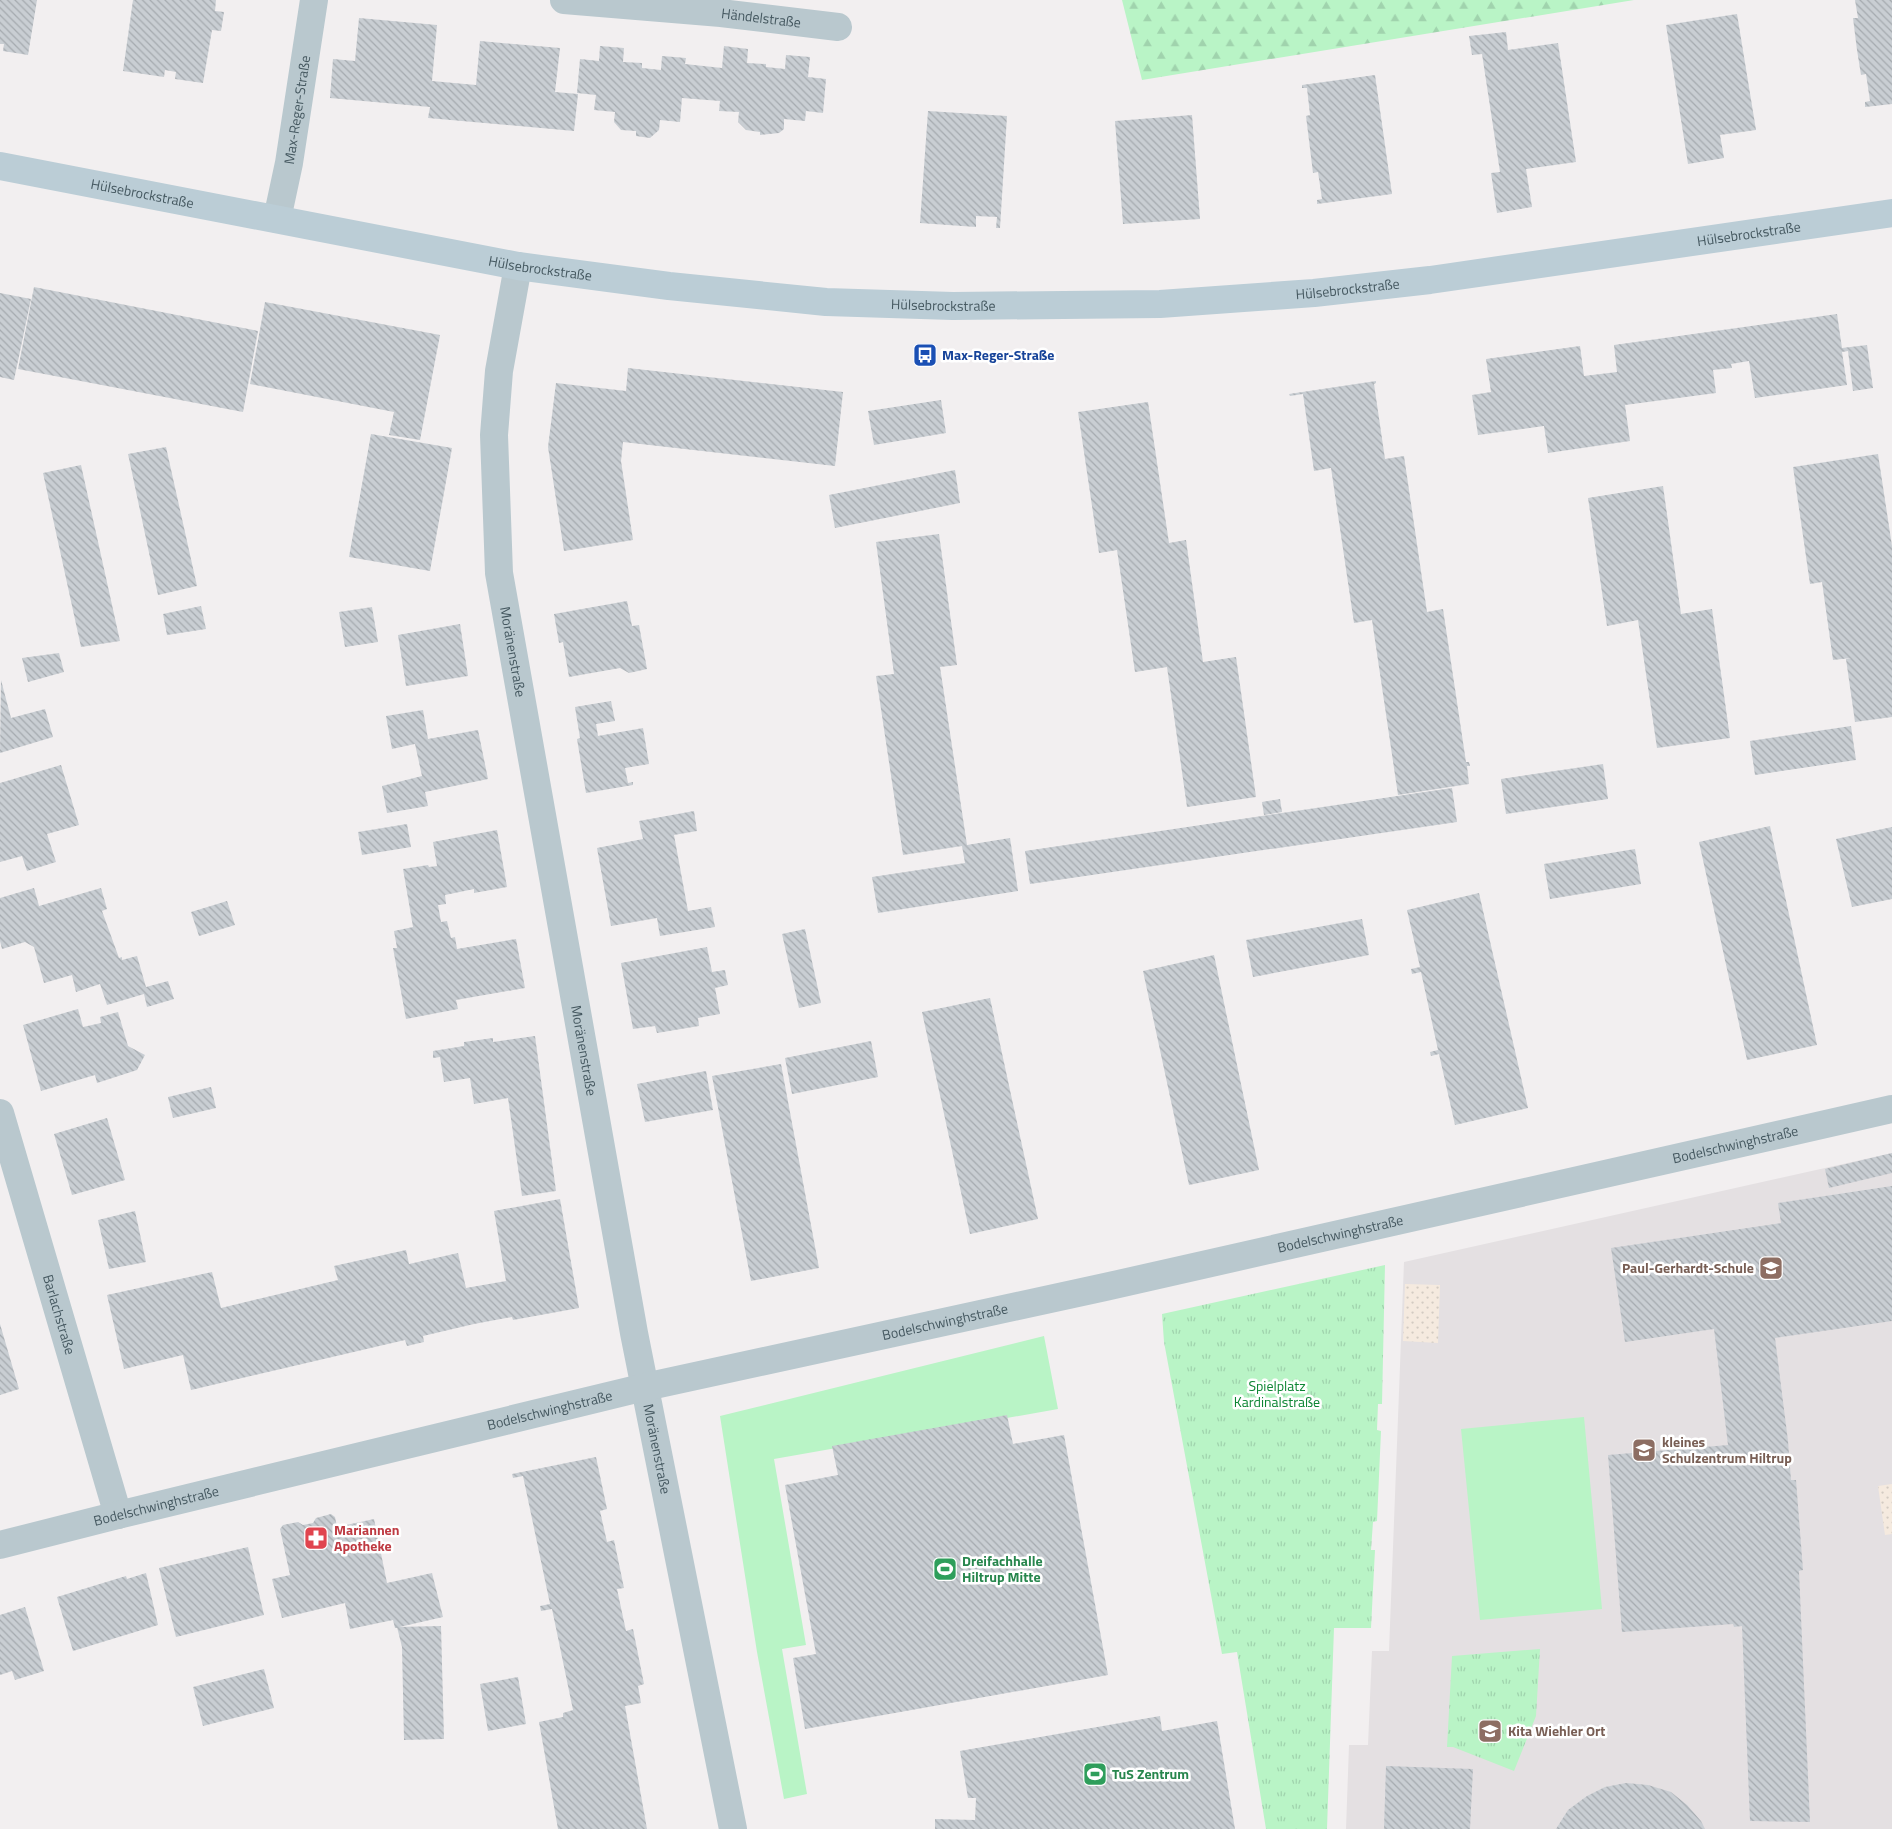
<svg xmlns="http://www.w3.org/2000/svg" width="1892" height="1829" viewBox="0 0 1892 1829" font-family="'Titillium Web',sans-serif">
<defs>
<pattern id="forest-firs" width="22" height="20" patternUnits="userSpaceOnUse" patternTransform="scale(1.25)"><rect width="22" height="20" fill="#b9f4c6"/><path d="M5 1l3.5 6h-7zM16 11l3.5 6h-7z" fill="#a0d3ad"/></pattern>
<pattern id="sand-dots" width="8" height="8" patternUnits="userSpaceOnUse" patternTransform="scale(1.25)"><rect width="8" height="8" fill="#f5eadf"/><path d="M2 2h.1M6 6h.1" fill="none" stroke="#d3cbc2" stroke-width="1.8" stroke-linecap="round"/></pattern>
<pattern id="park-tufts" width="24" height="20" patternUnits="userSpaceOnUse" patternTransform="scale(1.25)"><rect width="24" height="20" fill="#b9f4c6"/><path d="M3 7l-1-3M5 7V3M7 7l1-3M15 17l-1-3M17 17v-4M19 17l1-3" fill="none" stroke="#a0d3ad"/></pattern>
<pattern id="building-back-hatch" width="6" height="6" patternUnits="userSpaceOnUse" patternTransform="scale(1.25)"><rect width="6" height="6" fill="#c9ced3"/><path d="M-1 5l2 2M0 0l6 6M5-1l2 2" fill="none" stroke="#a5aaaf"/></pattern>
</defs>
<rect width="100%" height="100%" fill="#f2eff0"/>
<path fill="#e4e0e2" d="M1892,1153V1829H1346L1349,1745H1368L1372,1651H1389L1404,1262Z"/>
<path fill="#b9f4c6" d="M1044,1336L1058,1409L774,1459L806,1645L782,1649L807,1794L784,1799L757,1652L720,1416Z
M1584,1417L1602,1609L1480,1620L1461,1429Z"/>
<path fill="url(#forest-firs)" d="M1122,0H1634L1142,80Z"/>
<path fill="url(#sand-dots)" d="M1405,1284L1440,1285L1438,1343L1403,1341Z
M1892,1484V1534L1885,1535L1878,1486Z"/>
<path fill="url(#park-tufts)" d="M1385,1265L1382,1404H1378L1377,1430L1381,1431L1377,1521L1373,1522L1371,1550H1375L1371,1628H1334L1327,1829H1266L1237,1652L1222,1654L1164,1342L1162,1314Z
M1540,1649L1536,1716L1514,1771L1453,1747H1447L1452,1656Z"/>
<path fill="url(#building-back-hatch)" d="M0,0H37L28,55L3,51L4,44H0Z
M133,0H216L215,11L224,12L221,31L212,30L203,83L175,79L176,72L165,70L164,77L123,71Z
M1855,0H1892V104L1865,107V102L1870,101L1866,74L1861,75L1857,50L1853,18H1858Z
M1737,14L1756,130L1720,135L1724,158L1688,164L1666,25Z
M359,18L437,25L432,81L476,85L480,41L560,48L555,92L578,94L574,131L428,118L430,107L330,98L333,59L355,61Z
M1506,32L1508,50L1558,43L1576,162L1526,169L1532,207L1497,213L1491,173L1500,172L1482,54L1472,55L1469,36Z
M600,46L624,48L623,62L642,63V68L661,70L662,56L686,58L685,64L722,68L724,46L748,49L747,63L766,64V67L785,69L786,55L810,57L808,77L826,79L823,113L806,111L805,121L784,119V129L779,133L760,135V132L746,130L738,122L739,112L719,111L720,101L682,98L680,122L660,120L659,130L650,138L636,136V131L621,130L614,122L615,112L594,110L596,95L577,93L580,59L599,61Z
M1375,75L1392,194L1317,204V200L1322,199L1318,172L1313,173L1306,116L1310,115L1307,88H1302V85Z
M928,111L1007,116L1000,228H996L997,217L976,216V227L920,223Z
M1192,115L1200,219L1123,224L1115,121Z
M34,287L258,331L243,412L18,369Z
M0,293L31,299L14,380L0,377Z
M265,302L440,335L420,440L389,435L394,412L250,384Z
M1837,314L1842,348L1867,345L1873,388L1853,391L1848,351L1842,352L1847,385L1755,398L1749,361L1731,364L1732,368L1713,370L1716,393L1625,405L1630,441L1548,453L1544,426L1478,435L1472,395L1491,392L1486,359L1580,346L1584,376L1617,372L1614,345Z
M628,368L843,392L835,466L623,442L621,461L633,540L564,551L548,447L556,383L626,391Z
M1376,381V383L1374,384L1385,459L1404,456L1427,612L1443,609L1466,762H1469L1470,766H1467L1469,784L1398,795L1372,620L1354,623L1331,468L1314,471L1303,394L1290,396L1289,394Z
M941,400L946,433L874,445L868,411Z
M1148,402L1169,543L1186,540L1203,662L1236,657L1256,797L1187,807L1167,667L1135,672L1117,550L1099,553L1078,412Z
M371,434L452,448L430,571L349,557Z
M166,447L197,586L158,595L128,454Z
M1878,454L1892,546V717L1855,722L1846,659L1851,658L1833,660L1822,582L1810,584L1793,467Z
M81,465L120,641L81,647L43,473Z
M955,470L960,503L835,528L829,495Z
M1663,486L1681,614L1712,609L1730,738L1657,748L1638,620L1607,626L1588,498Z
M939,534L957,665L940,667L967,845L1010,838L1018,891L878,913L872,877L965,863L962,846L903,855L876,676L894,674L876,542Z
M627,601L632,626L639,625L647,669L629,673L620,668L569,677L563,642L559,643L554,614Z
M201,606L206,629L167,635L163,614Z
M372,607L378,642L345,647L339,612Z
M460,624L468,676L406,686L398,635Z
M59,653L64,672L28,682L22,658Z
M1,680L11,718L45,709L53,737L0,753Z
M611,701L615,721L596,724L598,736L643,728L649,764L625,768L628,783L633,782V785L586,793L577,739L580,738L575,707Z
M423,710L428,739L478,730L488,779L425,792L428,806L387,813L382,786L422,776L415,744L392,749L386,716Z
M1851,726L1856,760L1755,775L1750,741Z
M1603,764L1608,799L1506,814L1501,779Z
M61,765L79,825L47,834L56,862L27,871L22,856L0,862V783Z
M1452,788L1457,822L1030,884L1025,851Z
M1280,799L1282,812L1264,815L1262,802Z
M694,811L697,831L674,835L688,911L711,907L715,927L660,936L657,918L611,926L597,848L643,839L639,821Z
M407,824L411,847L362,855L358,832Z
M1770,826L1817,1045L1747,1060L1699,842Z
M1892,827V899L1852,907L1836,839Z
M497,830L507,887L474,893V889L445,895L446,904L438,905L441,922L447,921L451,938L455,937L457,949L516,939L525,988L456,1000L458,1009L406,1019L393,948H397L394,931L413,927L403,869L428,865L429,867L437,866L433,842Z
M1635,849L1641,884L1550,899L1544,864Z
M34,888L39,906L101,888L107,909L102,911L119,958L122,957V960L137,956L146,987L168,981L174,999L147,1007L144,994L107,1005L100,984L76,992L72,975L44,983L34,947L25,942L2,949L0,941V898Z
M1479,893L1528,1108L1455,1125L1439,1054L1431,1056L1430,1052L1438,1050L1421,972L1412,974L1411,969L1420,967L1407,910Z
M227,901L235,925L199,936L191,912Z
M1362,919L1369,955L1253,977L1246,940Z
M805,929L821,1003L799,1008L782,934Z
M707,947L712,972L725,970L726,976L728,985L715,988L720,1014L698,1018L699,1026L657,1033L655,1026L633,1029L621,963Z
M1214,955L1259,1170L1189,1185L1143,971Z
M990,998L1038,1219L970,1234L922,1012Z
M78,1009L83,1027L101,1023L100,1017L118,1012L128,1046L145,1055L137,1070L97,1083L95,1075L41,1091L23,1025Z
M535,1036L556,1191L522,1196L508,1098L474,1104L470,1078L444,1082L440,1057L433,1058V1051L464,1046V1042L493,1038V1042Z
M871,1041L878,1077L792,1094L785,1058Z
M781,1064L819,1268L751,1281L712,1076Z
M706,1071L713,1110L645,1122L637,1084Z
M211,1087L216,1108L173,1118L168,1097Z
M107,1118L125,1180L72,1195L54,1134Z
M1892,1153V1173L1829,1188L1825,1169Z
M1892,1186V1321L1775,1338L1788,1441L1791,1480H1796L1803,1570L1799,1571L1810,1822L1750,1821L1742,1626L1734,1627L1733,1624L1622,1632L1608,1455L1728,1445L1714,1329L1625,1342L1611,1248L1781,1223L1778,1203Z
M560,1199L579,1308L513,1320L512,1317L474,1324L423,1336L424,1342L407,1346L405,1340L191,1390L183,1355L124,1369L107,1295L212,1272L221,1308L338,1280L334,1266L406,1250L409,1264L458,1253L466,1288L506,1281L494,1211Z
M135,1211L146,1262L109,1269L98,1220Z
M0,1324L19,1389L0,1395Z
M1007,1415L1013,1444L1064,1435L1108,1675L805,1729L793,1658L816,1654L785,1485L838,1475L832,1446Z
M596,1457L607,1509L600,1511L607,1542L614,1540L624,1588L617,1589L626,1631L633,1629L644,1684L638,1686L641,1703L625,1706L647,1829H558L539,1722L563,1717V1713L573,1710L552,1609L541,1611L540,1606L550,1604L523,1476L513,1478L512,1474Z
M331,1514L335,1517L337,1527L374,1519L387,1583L432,1573L443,1617L395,1628L393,1620L350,1629L345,1603L282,1618L272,1579L290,1575L280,1529L283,1525L298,1522L303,1525L313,1523L316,1518Z
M248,1547L264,1615L176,1637L159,1568Z
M146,1573L158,1625L73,1651L57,1597L126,1576L127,1579Z
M25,1607L44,1671L15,1680L12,1671L0,1675V1615Z
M441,1626L444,1739L404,1740L402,1647L397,1627Z
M264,1669L274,1708L203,1726L193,1687Z
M518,1677L526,1724L488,1731L480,1684Z
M1160,1716L1162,1731L1217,1721L1235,1829H935V1819L975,1820L976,1798H968L960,1751Z
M1386,1766L1473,1769L1470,1829H1384Z
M1626,1783L1648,1785L1671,1792L1687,1805L1701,1821L1705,1829H1556L1568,1810L1587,1796L1605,1787Z"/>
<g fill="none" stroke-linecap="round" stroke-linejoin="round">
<g stroke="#b9c8ce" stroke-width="28">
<path id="s1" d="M564,0L721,13L838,27"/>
<path id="s2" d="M277,219L289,163L314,0"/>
<path id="s3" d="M518,266L499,371L494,435L499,573L634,1333L733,1829"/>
<path id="s4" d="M0,1113L118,1515"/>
<path id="s5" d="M0,1545L118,1515L645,1387L1105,1287L1892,1109"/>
</g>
<path stroke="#bbcdd6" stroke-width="28" id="s6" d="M0,166L518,266L669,286L826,302L953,306L1160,304L1314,293L1430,280L1892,213"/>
</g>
<defs>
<g id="bus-square" transform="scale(1.25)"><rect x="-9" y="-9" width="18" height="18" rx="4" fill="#1a4fb4" stroke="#fff"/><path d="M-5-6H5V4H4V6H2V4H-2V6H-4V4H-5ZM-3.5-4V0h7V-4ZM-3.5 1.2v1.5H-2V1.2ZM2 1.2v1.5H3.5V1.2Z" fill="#fff"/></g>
<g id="school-square" transform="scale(1.25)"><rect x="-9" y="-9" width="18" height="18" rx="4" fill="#8d6e63" stroke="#fff"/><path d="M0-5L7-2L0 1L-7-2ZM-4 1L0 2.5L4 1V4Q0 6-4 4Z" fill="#fff"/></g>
<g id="pharmacy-square" transform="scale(1.25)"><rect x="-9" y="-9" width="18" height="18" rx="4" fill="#e0444e" stroke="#fff"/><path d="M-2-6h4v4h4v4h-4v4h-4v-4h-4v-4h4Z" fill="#fff"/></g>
<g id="stadium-square" transform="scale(1.25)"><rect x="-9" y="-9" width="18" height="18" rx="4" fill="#2e9e5b" stroke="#fff"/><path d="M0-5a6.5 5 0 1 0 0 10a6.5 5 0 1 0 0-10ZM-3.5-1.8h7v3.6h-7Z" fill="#fff"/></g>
</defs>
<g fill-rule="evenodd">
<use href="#bus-square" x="925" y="355"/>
<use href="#school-square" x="1771" y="1268"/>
<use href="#school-square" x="1644" y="1450"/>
<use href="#pharmacy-square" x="316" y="1538"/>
<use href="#stadium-square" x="945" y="1569"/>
<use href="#school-square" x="1490" y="1731"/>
<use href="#stadium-square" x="1095" y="1774"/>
</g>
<g text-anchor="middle" stroke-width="5" stroke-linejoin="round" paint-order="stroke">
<g font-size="14" fill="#455860" stroke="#fff">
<text dy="5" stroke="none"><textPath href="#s1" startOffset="198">Händelstraße</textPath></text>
<text dy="5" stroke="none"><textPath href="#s2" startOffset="111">Max-Reger-Straße</textPath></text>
<text dy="5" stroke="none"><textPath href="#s6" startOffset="145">Hülsebrockstraße</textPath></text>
<text dy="5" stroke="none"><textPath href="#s6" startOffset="1765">Hülsebrockstraße</textPath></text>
<text dy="5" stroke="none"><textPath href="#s6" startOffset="550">Hülsebrockstraße</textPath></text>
<text dy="5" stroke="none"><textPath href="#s6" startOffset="1360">Hülsebrockstraße</textPath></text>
<text dy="5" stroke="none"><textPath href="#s6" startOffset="955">Hülsebrockstraße</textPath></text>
<text dy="5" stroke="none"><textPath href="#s3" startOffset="389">Moränenstraße</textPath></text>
<text dy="5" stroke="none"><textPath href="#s3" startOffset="794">Moränenstraße</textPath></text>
<text dy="5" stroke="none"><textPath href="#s5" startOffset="1781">Bodelschwinghstraße</textPath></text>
<text dy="5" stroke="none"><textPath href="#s5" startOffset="1376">Bodelschwinghstraße</textPath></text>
<text dy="5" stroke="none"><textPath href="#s4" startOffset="210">Barlachstraße</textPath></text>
<text dy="5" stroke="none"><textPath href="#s5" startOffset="971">Bodelschwinghstraße</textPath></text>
<text dy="5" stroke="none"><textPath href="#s5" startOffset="566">Bodelschwinghstraße</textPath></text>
<text dy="5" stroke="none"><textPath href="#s3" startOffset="1199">Moränenstraße</textPath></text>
<text dy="5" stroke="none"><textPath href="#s5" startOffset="161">Bodelschwinghstraße</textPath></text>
</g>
<g font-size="14" font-weight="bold" fill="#164399" stroke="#fff" text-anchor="start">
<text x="942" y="360">Max-Reger-Straße</text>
</g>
<g font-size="14" font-weight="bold" fill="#785e54" stroke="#fff" text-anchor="start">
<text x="1754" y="1273" text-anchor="end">Paul-Gerhardt-Schule</text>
<text x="1662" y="1447">kleines<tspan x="1662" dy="16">Schulzentrum Hiltrup</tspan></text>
<text x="1508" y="1736">Kita Wiehler Ort</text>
</g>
<g font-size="14" fill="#0c8533" stroke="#fff">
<text x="1277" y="1391">Spielplatz<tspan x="1277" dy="16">Kardinalstraße</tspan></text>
</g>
<g font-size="14" font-weight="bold" fill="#be3a42" stroke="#fff" text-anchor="start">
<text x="334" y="1535">Mariannen<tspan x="334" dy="16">Apotheke</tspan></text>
</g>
<g font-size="14" font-weight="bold" fill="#27864d" stroke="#fff" text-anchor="start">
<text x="962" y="1566">Dreifachhalle<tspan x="962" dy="16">Hiltrup Mitte</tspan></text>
<text x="1112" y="1779">TuS Zentrum</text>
</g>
</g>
</svg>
